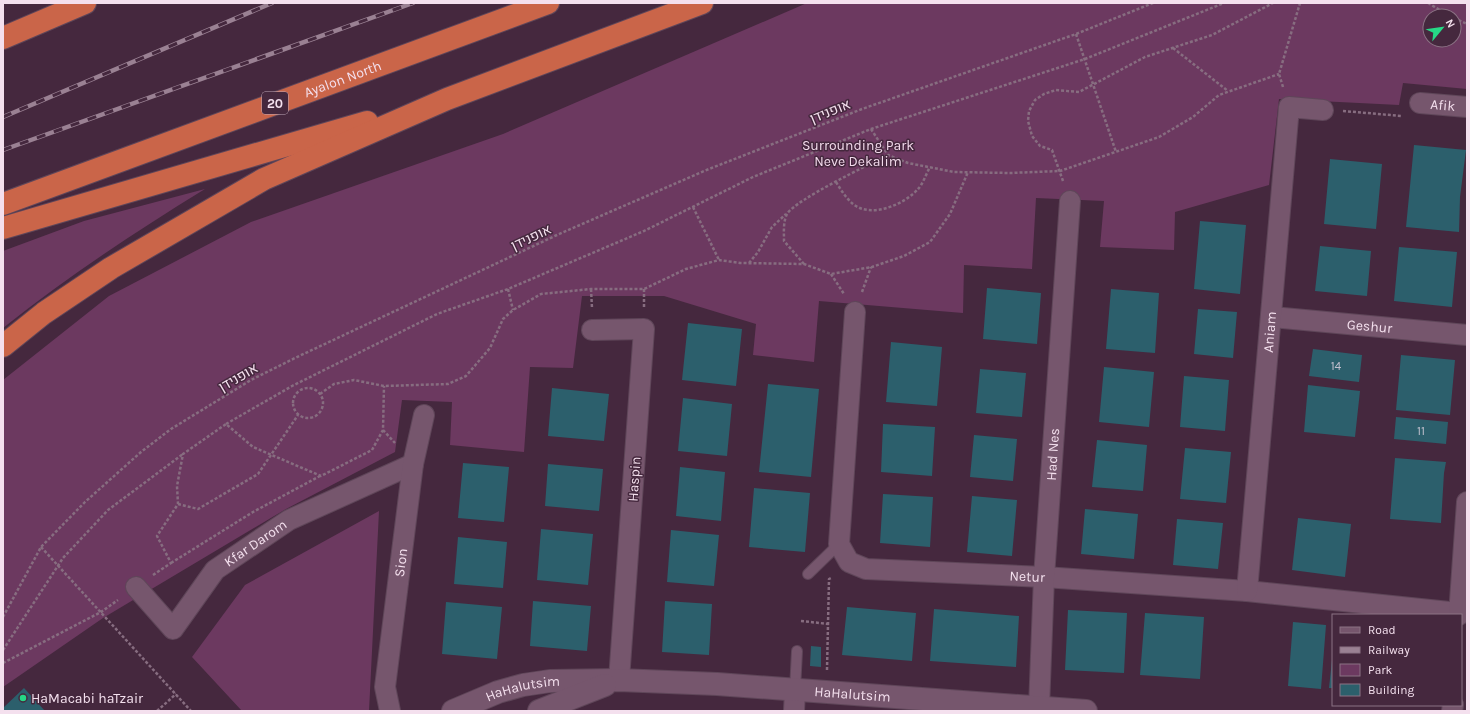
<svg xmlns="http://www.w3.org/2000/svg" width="1470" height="714" viewBox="0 0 1470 714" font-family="Karla,Heebo,sans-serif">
<rect width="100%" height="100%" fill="#45283e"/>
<path fill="#6c3960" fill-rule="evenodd" d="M807,3H1467V89L1403,83L1399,105L1279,99L1269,185L1175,212L1174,250L1100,247L1104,201L1036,198L1032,269L964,265L963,313L819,301L814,362L753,355L756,324L664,296H582L573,368L530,367L524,452L450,445L452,402L402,400L395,452L286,509L103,618L3,687V380L109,296L251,222L503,134ZM1430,16H1454V40H1430Z
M205,189C135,232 67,277 3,328V251L84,221Z
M379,511L369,711H242L192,657L245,585Z"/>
<path fill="#2c5f6c" d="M1414,145L1466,150L1460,197L1459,232L1406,227Z
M1330,159L1382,164L1376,229L1324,224Z
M1200,221L1246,225L1240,294L1194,289Z
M1320,246L1371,251L1367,296L1315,291Z
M1399,247L1457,252L1452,307L1394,301Z
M987,288L1041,293L1037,344L983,339Z
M1111,289L1159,293L1155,353L1106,349Z
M1198,309L1237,312L1233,358L1194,354Z
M688,323L742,329L736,386L682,380Z
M891,342L942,347L937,406L886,402Z
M1313,349L1362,355L1359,382L1309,376Z
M1401,355L1455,360L1450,415L1396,410Z
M1104,367L1154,372L1149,427L1099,422Z
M980,369L1026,373L1022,417L976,413Z
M1184,376L1229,380L1225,431L1180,427Z
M768,384L819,389L811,477L759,472Z
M1308,385L1360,391L1355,437L1304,432Z
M552,388L609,394L604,441L548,436Z
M683,398L732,404L727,456L678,451Z
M1396,417L1448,422L1446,444L1394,439Z
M883,424L935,427L932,476L881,472Z
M974,435L1017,439L1013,481L970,477Z
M1097,440L1147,445L1143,491L1092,487Z
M1185,448L1231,452L1226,503L1180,499Z
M1395,458L1446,462L1444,473L1441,523L1390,519Z
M463,463L509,467L504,522L458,518Z
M548,464L603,469L599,511L545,506Z
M680,467L725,472L721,521L676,516Z
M754,488L810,493L805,552L749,547Z
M883,494L933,497L930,547L880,543Z
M972,496L1017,500L1012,556L967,552Z
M1085,509L1138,514L1134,559L1081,554Z
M1298,518L1351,524L1345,577L1292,570Z
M1177,519L1223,523L1218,569L1173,565Z
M541,529L593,534L588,585L537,580Z
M671,530L719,535L714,586L667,582Z
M458,537L507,542L503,588L454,584Z
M533,601L591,606L587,651L530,646Z
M665,601L712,604L709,655L662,652Z
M446,602L502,607L497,659L442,654Z
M847,607L916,613L912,661L842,655Z
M934,609L1019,616L1016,667L930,661Z
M1068,610L1127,613L1124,673L1065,670Z
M1145,613L1204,617L1200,679L1140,675Z
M1293,622L1326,625L1321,689L1288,686Z
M811,646L821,647V667L810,666Z
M1332,660L1333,661V688H1329Z
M24,688L45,711H3V708Z"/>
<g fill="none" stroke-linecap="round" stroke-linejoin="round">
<g stroke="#5f4659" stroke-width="12">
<path id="lane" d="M808,574L839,544
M795,690L797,651"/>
</g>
<g stroke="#5f4659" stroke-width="22">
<g id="street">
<path id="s1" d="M1420,103L1467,107"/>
<path id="s2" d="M855,312L839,544L849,562L866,569L1044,577L1247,591L1459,613"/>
<path id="s3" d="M1272,317L1467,335"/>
<path d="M592,330L644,329L619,680"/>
<path id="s4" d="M136,587L173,629L215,570L289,520L413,464"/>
<path id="s5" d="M1247,591L1289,107L1323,110"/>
<path d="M1459,615L1467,502"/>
<path id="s6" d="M1039,708L1044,577L1070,201"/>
<path id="s7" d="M390,711L385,687L413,464L424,415"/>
<path d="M794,711L795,690"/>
<path d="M1452,711L1453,705"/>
</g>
</g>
<g stroke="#5f4659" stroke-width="24">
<g id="secondary">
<path id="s8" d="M453,711L498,692L523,685L550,681L619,680L717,684L1086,711"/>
<path d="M539,711L605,685"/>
</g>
</g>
<g stroke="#5f4659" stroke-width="24">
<g id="highway">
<path d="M3,38L85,3"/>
<path id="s9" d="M3,204L548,3"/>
<path d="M3,228L367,122"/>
<path d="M3,346L44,313L111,268L264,179L447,99L702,3"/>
</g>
</g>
<path stroke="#876d80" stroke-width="2.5" stroke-dasharray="3 2" stroke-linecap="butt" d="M1428,3L1450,16
M1454,18L1467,24
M1076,34L1116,152
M1173,48L1228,91
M1283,87L1279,74L1300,3
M1343,111L1402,116
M871,129L888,155L908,163L954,172L1010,173L1060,171L1159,137L1193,117L1219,95L1279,74
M1063,181L1052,150L1040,146L1032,136L1028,121L1029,111L1035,100L1044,94L1056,90L1079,92L1145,57L1212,35L1273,3
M836,182C841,190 846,198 853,204C871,219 905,204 918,189C923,184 926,174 930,167
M693,207L719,260
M749,263L758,252L772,227L786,214
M804,264L784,241C784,232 783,222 787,214C795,200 870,164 888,155
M831,274L844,294
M508,289L513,310
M591,289L592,308
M862,292L871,267
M644,307V289
M293 403a15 15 0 1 1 30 0a15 15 0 1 1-30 0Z
M320,394L334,384L354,380L384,386L448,384L466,376L490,348L503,319L513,310L541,294L591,289H644L686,269L719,260L740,263L804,264L831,274L872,267L904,256L930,242L950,214L968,172
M226,424L292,386L437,314L508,289L644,231L753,177L871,129L1085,59L1224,3
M383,430L395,443
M178,504L198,509L258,474L298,415
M41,547L191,711
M171,563L253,512L320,476
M153,575L171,563L157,536L178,504L177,486L183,454L226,424L253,447L321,476L372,450L383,430L384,386
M3,617L41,547L85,502L141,452L171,429L251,380L295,358L557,235L704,171L862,109L1076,34L1153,3
M801,621L829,624
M3,650L63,558L108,510L183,454
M3,663L101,612L118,600
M827,670L829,579L831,578
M157,711L176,694"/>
<use href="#lane" stroke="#76566d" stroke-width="10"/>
<use href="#street" stroke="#76566d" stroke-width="20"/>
<use href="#secondary" stroke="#76566d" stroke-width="22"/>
<use href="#highway" stroke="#ca6549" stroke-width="22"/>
<g stroke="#9a8193" stroke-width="4.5">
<path id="rail" d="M3,117L272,3
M3,150L413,3"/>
</g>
<use href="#rail" stroke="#45283e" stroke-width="3" stroke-dasharray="9" stroke-linecap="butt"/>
</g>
<circle fill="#26d886" stroke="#45283e" stroke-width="1.5" cx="23" cy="698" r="4"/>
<g text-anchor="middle" stroke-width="3" stroke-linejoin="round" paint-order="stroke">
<g font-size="12" fill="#c2c0ce">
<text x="1336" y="370">14</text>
<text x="1421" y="435">11</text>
</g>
<rect fill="#45283e" stroke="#c0a9b9" stroke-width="1" x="262" y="92" width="26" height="22" rx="3"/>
<g font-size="13" font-weight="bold" fill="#f4e0ee">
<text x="275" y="108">20</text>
</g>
<g font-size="14" fill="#f4e0ee" stroke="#45283e">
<text dy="5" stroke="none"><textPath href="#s9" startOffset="362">Ayalon North</textPath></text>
<text dy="5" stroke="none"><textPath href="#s1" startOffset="23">Afik</textPath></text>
<text transform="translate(830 111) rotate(-22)" y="5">אופנידן</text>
<text transform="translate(531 237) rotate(-25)" y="5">אופנידן</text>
<text dy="5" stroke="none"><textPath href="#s3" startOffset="98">Geshur</textPath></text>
<text dy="5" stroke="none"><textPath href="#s5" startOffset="260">Aniam</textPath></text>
<text transform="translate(238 377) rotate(-30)" y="5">אופנידן</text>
<text dy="5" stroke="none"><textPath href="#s6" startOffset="254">Had Nes</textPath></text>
<text transform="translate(634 479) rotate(-86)" y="5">Haspin</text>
<text dy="5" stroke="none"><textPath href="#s4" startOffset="177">Kfar Darom</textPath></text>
<text dy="5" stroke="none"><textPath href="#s7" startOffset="150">Sion</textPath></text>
<text dy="5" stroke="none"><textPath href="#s2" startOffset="433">Netur</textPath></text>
<text dy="5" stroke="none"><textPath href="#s8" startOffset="74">HaHalutsim</textPath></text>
<text dy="5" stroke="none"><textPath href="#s8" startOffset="405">HaHalutsim</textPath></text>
</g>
<g font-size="14" fill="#f3daec" stroke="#45283e">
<text x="858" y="150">Surrounding Park<tspan x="858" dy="16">Neve Dekalim</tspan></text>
</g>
<g font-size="14" fill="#f4e0ee" stroke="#45283e" text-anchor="start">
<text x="31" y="703">HaMacabi haTzair</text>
</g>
</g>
<rect width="1470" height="714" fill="none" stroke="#f4e0ee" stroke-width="8"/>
<rect x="1332" y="614" width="130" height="92" fill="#45283e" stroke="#8b7284"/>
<rect x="1340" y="627" width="20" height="6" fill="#76566d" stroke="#8b7284"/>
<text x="1368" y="634" font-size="12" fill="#f4e0ee">Road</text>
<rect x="1340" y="647" width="20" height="6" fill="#9a8193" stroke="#8b7284"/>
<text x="1368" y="654" font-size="12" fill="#f4e0ee">Railway</text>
<rect x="1340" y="664" width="20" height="12" fill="#6c3960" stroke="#8b7284"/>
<text x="1368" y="674" font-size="12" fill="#f4e0ee">Park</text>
<rect x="1340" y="684" width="20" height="12" fill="#2c5f6c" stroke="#8b7284"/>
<text x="1368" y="694" font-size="12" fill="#f4e0ee">Building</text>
<g transform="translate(1442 28) rotate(61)"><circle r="19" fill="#45283e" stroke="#8b7284"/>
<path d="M0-3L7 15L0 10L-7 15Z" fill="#26d886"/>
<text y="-6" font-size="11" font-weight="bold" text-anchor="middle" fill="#f4e0ee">N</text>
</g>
</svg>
